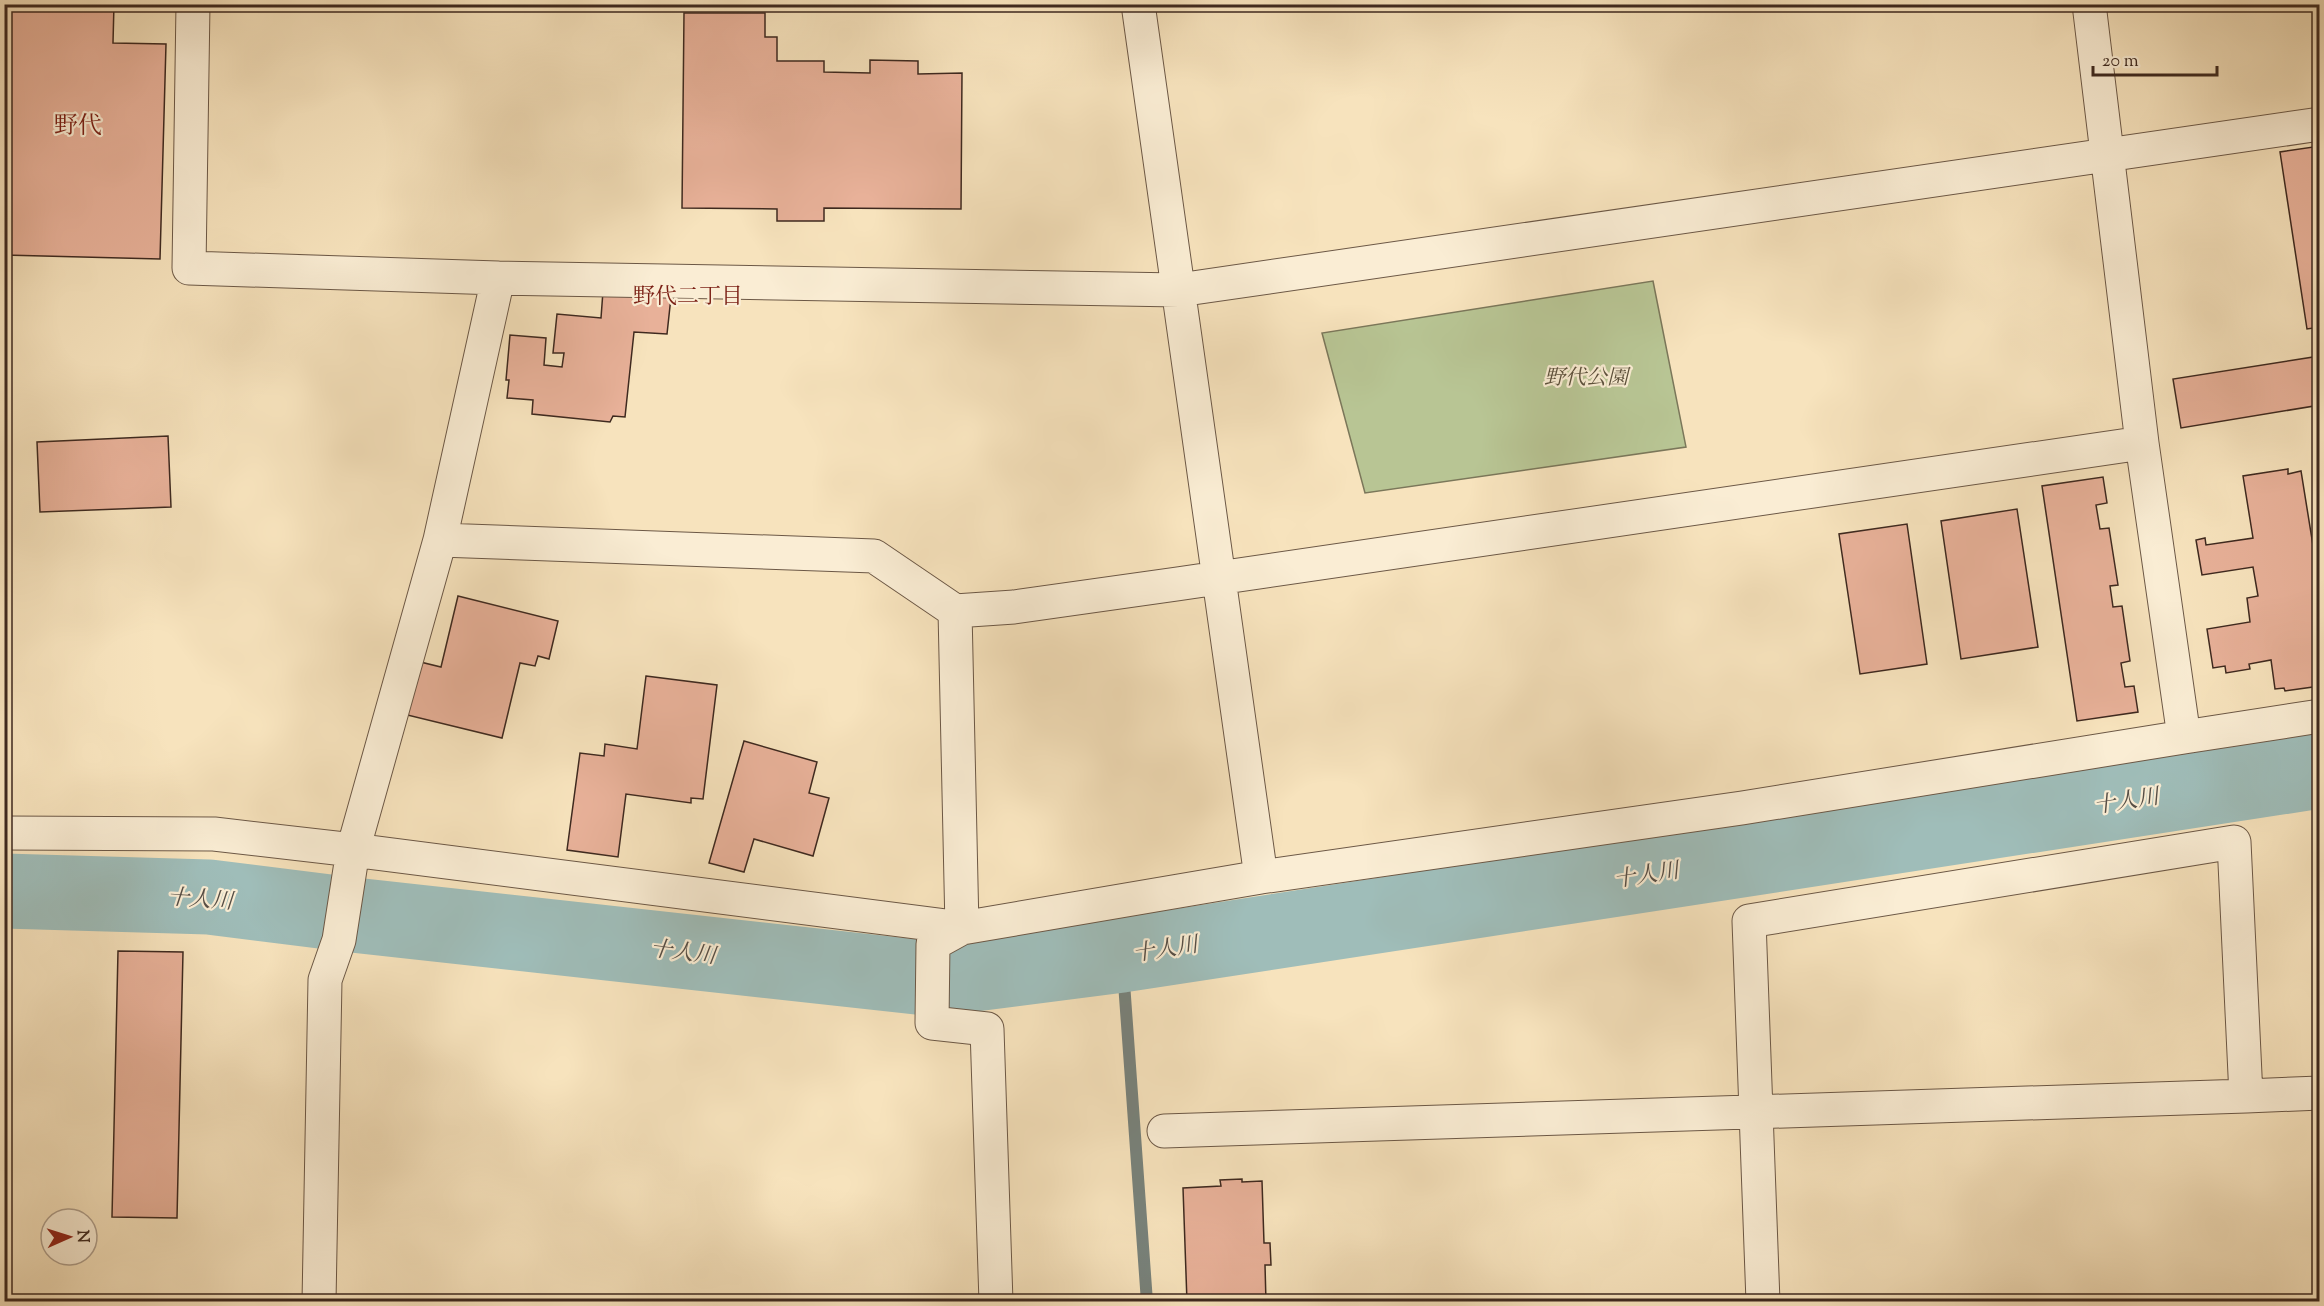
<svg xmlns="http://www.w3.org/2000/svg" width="2324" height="1306" viewBox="0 0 2324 1306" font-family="'Sorts Mill Goudy','Noto Serif JP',serif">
<rect width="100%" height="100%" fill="#f7e3bd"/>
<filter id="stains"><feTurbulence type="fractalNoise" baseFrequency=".00333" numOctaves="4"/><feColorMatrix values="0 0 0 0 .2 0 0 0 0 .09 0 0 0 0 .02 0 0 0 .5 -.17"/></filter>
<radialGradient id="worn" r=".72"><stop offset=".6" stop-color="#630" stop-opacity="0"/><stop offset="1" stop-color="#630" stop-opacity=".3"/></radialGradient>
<path fill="#b8c594" stroke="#7b775a" stroke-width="1.5" d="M1653,281L1686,447L1365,493L1322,333Z"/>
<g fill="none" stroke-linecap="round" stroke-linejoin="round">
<path stroke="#78827b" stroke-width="12" d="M1122,955L1147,1302"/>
<path stroke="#9fbdb9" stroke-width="75" d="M4,891L209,897L353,915L935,979L1122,955L2320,771"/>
</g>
<path fill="#e8b199" stroke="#3e291f" stroke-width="1.5" d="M4,4H114L113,43L166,44L160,259L4,255Z
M684,13H765V37H777V61H824V72L870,73V60L918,61V74L962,73L961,209L824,208V221H777V209L682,208Z
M2320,146V327L2307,329L2280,152Z
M603,291L671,297L667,334L634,332L625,417L613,416L610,422L532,414L533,400L507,398L509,380H506L510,335L546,338L544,365L562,367L564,353H553L557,314L601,318Z
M2320,356V405L2181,428L2173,379Z
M168,436L171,507L40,512L37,442Z
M2288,469V474L2301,471L2320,589V686L2285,691L2284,688L2275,689L2271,660L2249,664L2250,669L2226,673L2225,666L2213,668L2207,629L2250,622L2247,598L2258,596L2253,567L2202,575L2196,540L2205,538L2206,545L2253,538L2243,476Z
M2288,469V474L2301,471L2320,589V686L2285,691L2284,688L2275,689L2271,660L2249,664L2250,669L2226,673L2225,666L2213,668L2207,629L2250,622L2247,598L2258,596L2253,567L2202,575L2196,540L2205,538L2206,545L2253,538L2243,476Z
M2103,477L2107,503L2096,505L2100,529L2109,528L2118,585L2110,586L2113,607L2122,606L2130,661L2121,663L2125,687L2134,686L2138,712L2077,721L2042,486Z
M2017,509L2038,647L1961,659L1941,521Z
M1907,524L1927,664L1860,674L1839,534Z
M458,596L558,621L549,659L538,656L535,666L520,663L502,738L395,712L408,659L441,667Z
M646,676L717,685L703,799L691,798V803L626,794L618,857L567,850L580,753L604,756L605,744L637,749Z
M744,741L817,762L809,793L829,798L813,856L754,839L744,872L709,863Z
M118,951L183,952L177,1218L112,1217Z
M118,951L183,952L177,1218L112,1217Z
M1242,1179V1182L1262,1181L1264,1243H1270L1271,1265H1265L1266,1302H1187L1183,1188L1221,1186L1220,1180Z"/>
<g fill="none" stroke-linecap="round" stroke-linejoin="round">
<g stroke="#6c5846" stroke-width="35">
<path id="street" d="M193,4L189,268L498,278L440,540L353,850L339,940L325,980L319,1302
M1138,4L1261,877
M2089,4L2142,443L2184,737L2320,716
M498,278L1179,290L2320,124
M440,540L874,556L955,611L1014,607L1177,584L2142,443
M955,611L962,928L933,944L932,1023L987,1029L996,1302
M4,833L214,834L353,850L962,928L1261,877L1742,808L2184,737
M1164,1131L2246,1096
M1763,1302L1749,921L2234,842L2246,1096L2320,1093"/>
</g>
<use href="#street" stroke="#faedd4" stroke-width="33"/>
</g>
<g text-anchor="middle" stroke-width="4.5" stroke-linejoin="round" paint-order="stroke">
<g font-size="21" font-style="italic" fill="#5c503c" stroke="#faedd4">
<text x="1586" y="384">野代公園</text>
</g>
<g font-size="22" fill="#7a1f14" stroke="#faedd4">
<text x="688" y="303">野代二丁目</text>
</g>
<g font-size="22" font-style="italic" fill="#564e46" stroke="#faedd4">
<text transform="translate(2126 800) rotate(-9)" y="8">十人川</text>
<text transform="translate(1646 874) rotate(-9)" y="8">十人川</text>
<text transform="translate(200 898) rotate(4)" y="8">十人川</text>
<text transform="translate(1165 948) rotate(-9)" y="8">十人川</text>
<text transform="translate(683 951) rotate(7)" y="8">十人川</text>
</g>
<g font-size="24" fill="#7a1f14" stroke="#faedd4">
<text x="78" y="133">野代</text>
</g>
</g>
<rect width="2324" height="1306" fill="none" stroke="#f7e3bd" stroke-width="24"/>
<rect x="6" y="6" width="2312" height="1294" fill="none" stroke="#3e291f" stroke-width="3"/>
<rect x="12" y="12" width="2300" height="1282" fill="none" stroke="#3e291f" stroke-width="1.5"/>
<g transform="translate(69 1237) rotate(87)"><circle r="28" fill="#faedd4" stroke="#af9f8c" stroke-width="1.5"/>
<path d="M0-4.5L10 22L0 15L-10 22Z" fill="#8f2418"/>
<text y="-9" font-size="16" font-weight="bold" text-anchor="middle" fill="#3e291f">N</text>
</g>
<path d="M2093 66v9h124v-9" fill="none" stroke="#3e291f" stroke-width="3"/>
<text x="2102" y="66" font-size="18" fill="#3e291f" stroke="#faedd4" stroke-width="4.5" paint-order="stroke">20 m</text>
<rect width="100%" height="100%" filter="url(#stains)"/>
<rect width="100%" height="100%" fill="url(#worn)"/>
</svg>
